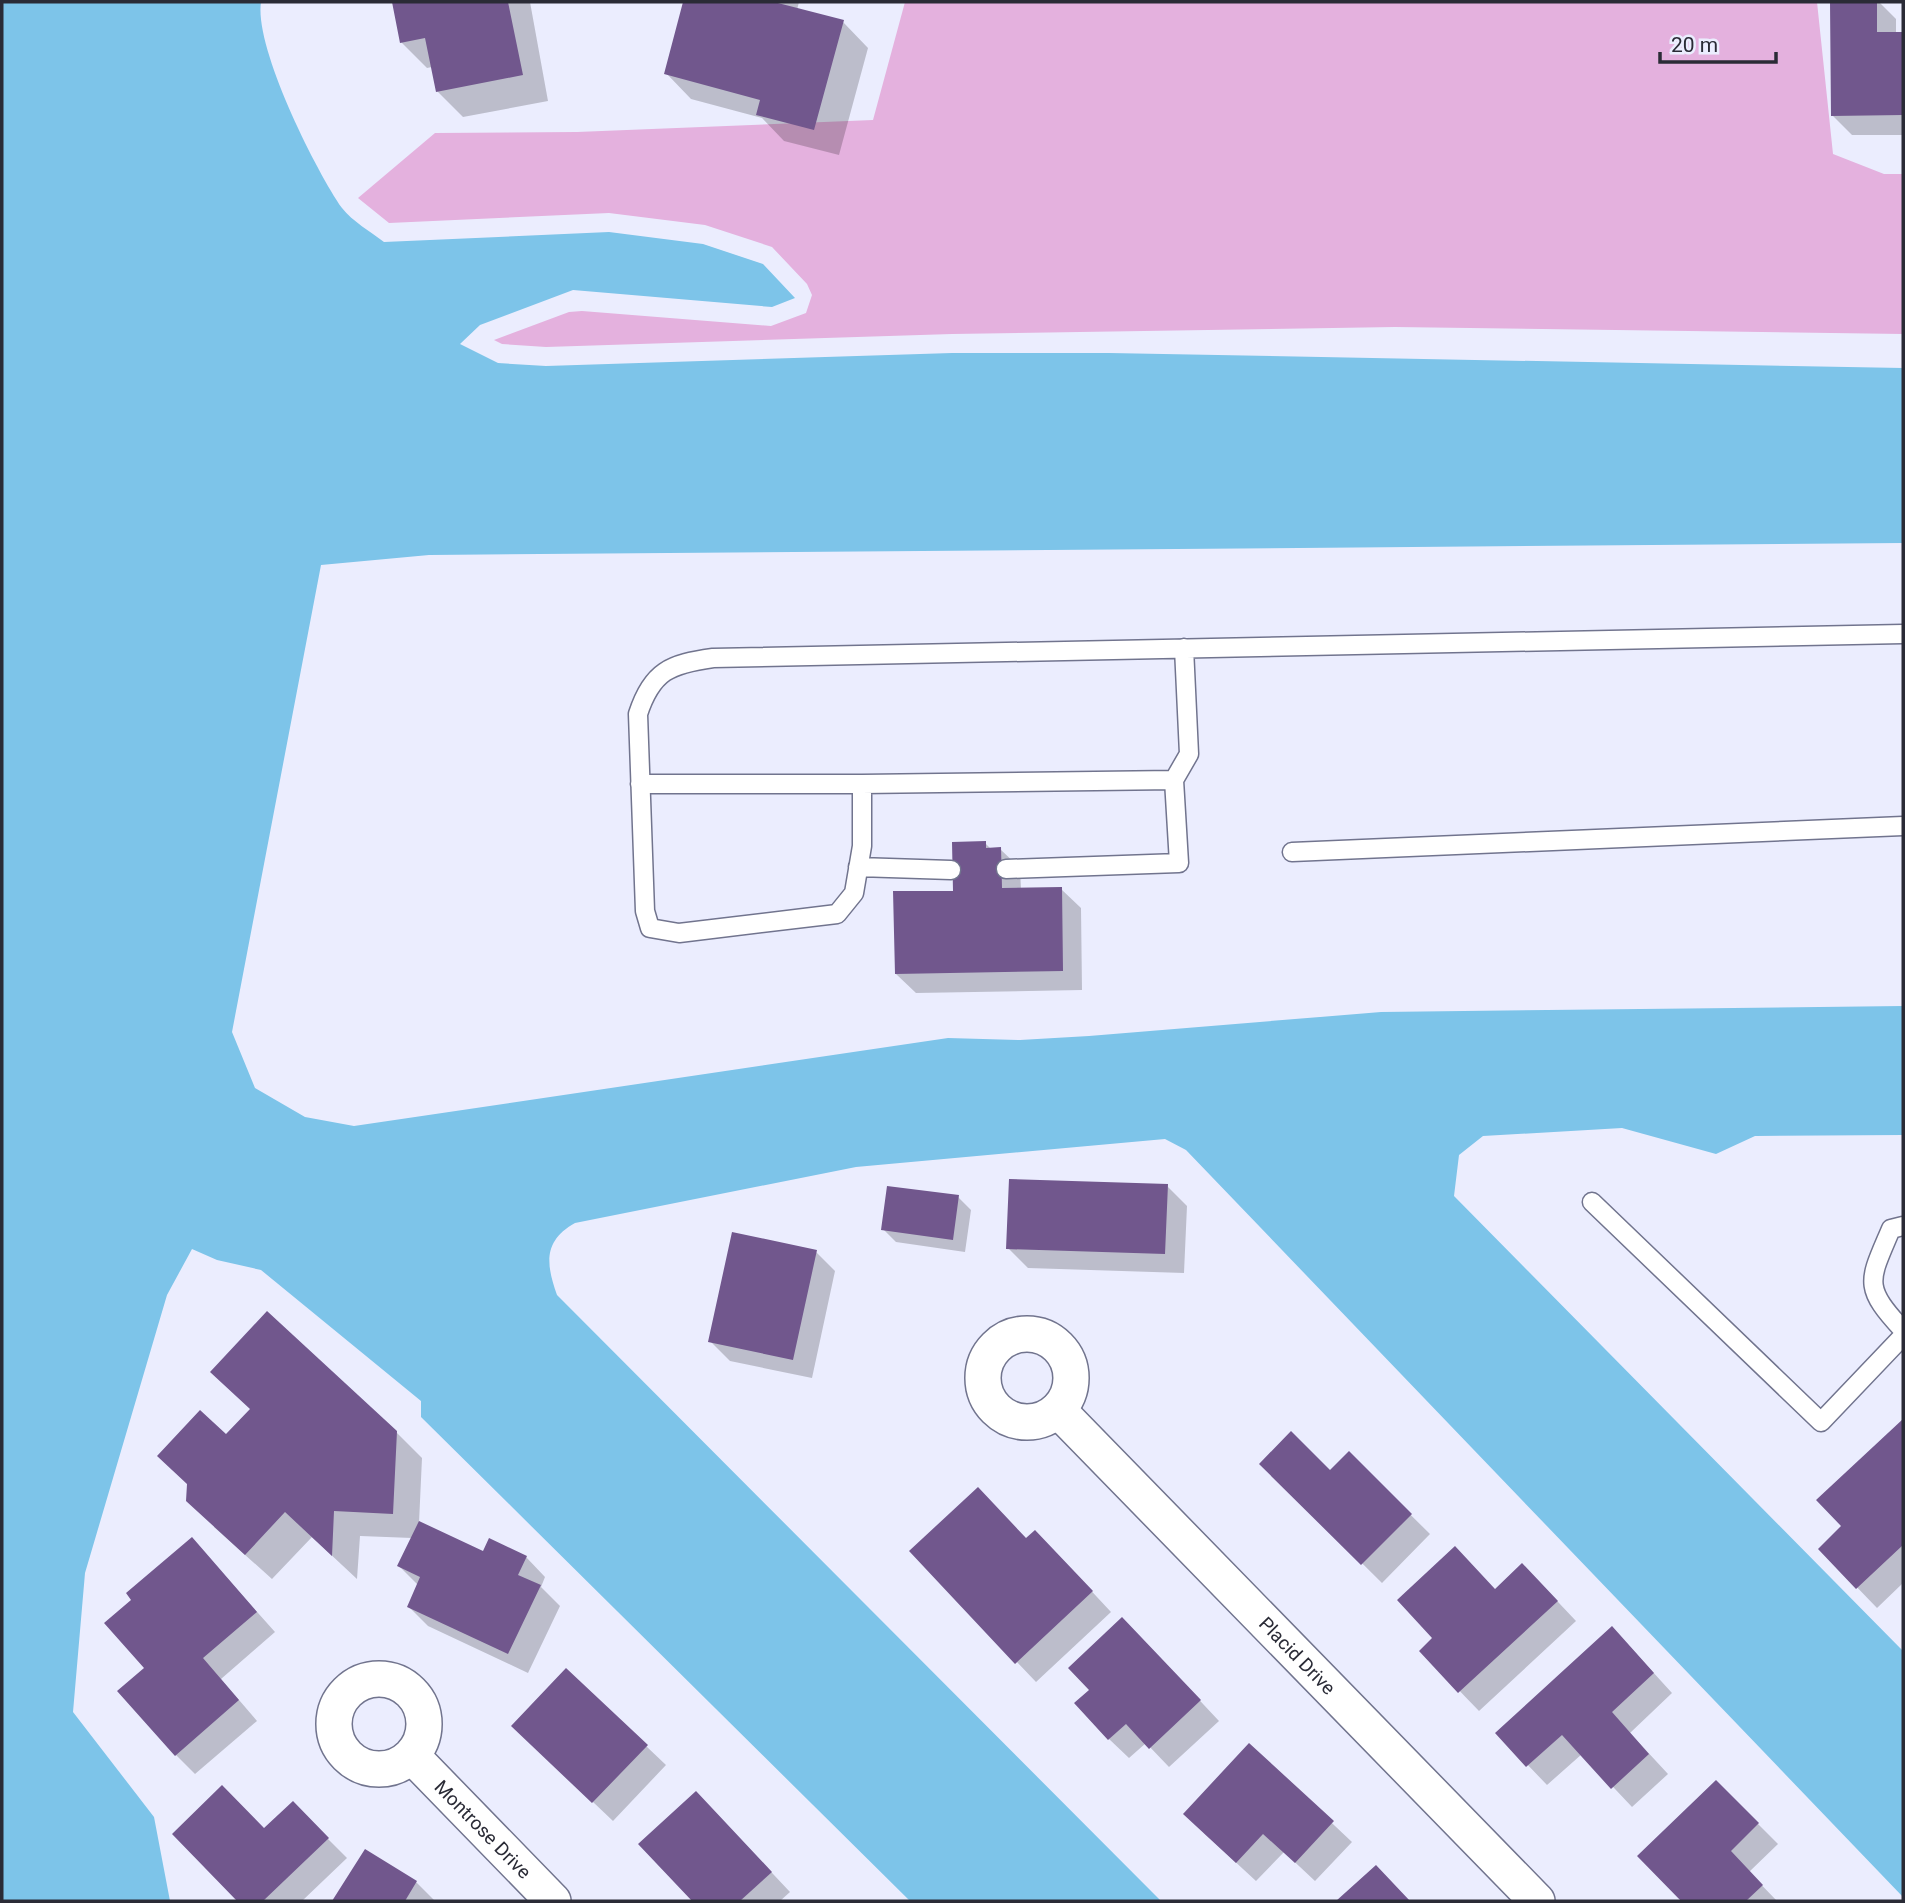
<svg xmlns="http://www.w3.org/2000/svg" width="1905" height="1903" viewBox="0 0 1905 1903" font-family="Roboto,sans-serif">
<rect width="100%" height="100%" fill="#ebedfe"/>
<path fill="#e4b1de" d="M905,2H1817L1833,154L1884,174H1903V334L1395,327L952,334L546,347L502,344L494,340L569,312L582,311L771,326L806,313L812,295L807,284L772,247L705,225L609,213L389,223L358,198L435,133L577,132L873,120Z"/>
<path fill="#7dc4e9" d="M2,2H261C254,47 315,169 342,208C352,221 371,232 384,242L609,232L703,244L763,264L795,298L772,307L573,290L480,325L460,344L498,363L546,366L952,353H1109L1903,368V543L429,555L321,565L232,1032L255,1088L305,1117L354,1126L948,1038L1020,1040L1089,1036L1381,1012L1903,1006V1135L1755,1136L1716,1154L1622,1128L1483,1136L1459,1155L1454,1196L1903,1651V1897L1186,1150L1165,1139L856,1167L575,1223C543,1241 546,1264 557,1295L1161,1901H910L421,1417V1401L261,1270L217,1260L192,1249L167,1295L85,1573L73,1712L154,1817L170,1901H2Z"/>
<path fill="#0003" d="M393,2H530L548,101L463,117L437,91L432,67L427,68L401,42Z
M685,2H799L797,10L843,22L868,48L839,155L784,141L762,118L691,99L666,73Z
M1832,2H1879L1896,19V34H1903V135H1852L1833,116Z
M985,843L991,849H1000L1020,868L1021,890L1061,889L1081,908L1082,990L916,993L896,974L955,893Z
M1167,1186L1187,1206L1184,1273L1028,1268L1008,1248Z
M958,1197L971,1210L965,1252L896,1242L883,1229Z
M816,1252L835,1271L812,1378L730,1361L710,1341Z
M1903,1421V1583L1877,1608L1820,1549L1844,1526L1819,1500Z
M396,1432L422,1458L419,1523L484,1554L526,1557L545,1577L541,1587L560,1606L528,1673L428,1626L409,1607L418,1585L399,1566L412,1538L360,1536L357,1579L312,1537L272,1579L214,1527L226,1437Z
M1349,1454L1430,1534L1382,1583L1262,1464L1330,1472Z
M192,1539L275,1632L221,1679L257,1721L195,1774L176,1755L146,1669L133,1600Z
M1027,1540L1055,1552L1111,1612L1036,1682L911,1551Z
M1542,1585L1576,1621L1479,1711L1421,1651L1495,1591Z
M1142,1639L1219,1721L1169,1767L1146,1743L1129,1758L1109,1739Z
M1631,1648L1672,1693L1630,1733L1668,1774L1632,1807L1582,1754L1547,1785L1497,1733Z
M533,1745L646,1746L666,1765L613,1821Z
M1249,1745L1352,1842L1315,1881L1284,1852L1256,1881L1204,1833Z
M1716,1782L1778,1844L1749,1872L1777,1901H1683L1639,1856Z
M292,1803L347,1858L302,1901H239L174,1834L265,1830Z
M715,1812L790,1892L780,1901H695L641,1844Z
M365,1851L416,1882L435,1901H334Z"/>
<path fill="#71578d" d="M392,2H508L523,75L436,92L425,38L400,43Z
M683,2H774L844,20L814,130L756,115L760,100L664,74Z
M1830,2H1877V32H1903V115L1831,116Z
M986,841V848L1001,847L1002,888L1062,887L1063,971L895,974L893,891H953L952,842Z
M1009,1179L1168,1184L1165,1254L1006,1249Z
M887,1186L959,1195L953,1240L881,1230Z
M732,1232L817,1250L793,1360L708,1342Z
M267,1311L397,1431L393,1514L334,1511L332,1556L285,1512L245,1555L186,1501L187,1484L157,1456L200,1410L226,1434L250,1409L210,1372Z
M1903,1419V1545L1856,1589L1818,1549L1841,1526L1816,1500Z
M1291,1431L1330,1470L1349,1451L1412,1514L1361,1565L1259,1464Z
M978,1487L1026,1538L1035,1530L1093,1591L1015,1664L909,1551Z
M419,1521L483,1551L489,1538L527,1556L518,1575L541,1585L508,1654L407,1607L420,1577L397,1566Z
M192,1537L257,1612L203,1658L239,1700L175,1756L117,1691L144,1668L104,1623L131,1600L126,1593Z
M1455,1546L1495,1589L1522,1563L1558,1601L1458,1693L1419,1651L1432,1638L1397,1600Z
M1122,1617L1201,1700L1149,1749L1126,1724L1108,1740L1074,1703L1089,1690L1068,1668Z
M1612,1626L1654,1673L1612,1712L1649,1754L1611,1789L1562,1735L1526,1767L1495,1733Z
M566,1668L648,1745L592,1803L511,1726Z
M1249,1743L1334,1821L1295,1863L1263,1834L1236,1863L1183,1814Z
M1716,1780L1759,1823L1731,1851L1763,1885L1746,1901H1681L1637,1856Z
M222,1785L264,1828L293,1801L329,1838L263,1901H237L172,1834Z
M696,1791L772,1872L740,1901H692L638,1844Z
M365,1849L417,1881L405,1901H332Z
M1376,1865L1410,1901H1336Z"/>
<g fill="none" stroke-linecap="round" stroke-linejoin="round">
<g stroke="#71748e" stroke-width="21">
<path id="lane" d="M1184,648L1189,754L1174,780L862,784V846L854,893L837,914L679,933L650,928L645,911L638,714C652,671 670,664 713,658L1903,634
M640,784H862
M1292,852L1903,826
M858,867L951,870
M1006,869L1179,863L1174,780
M1592,1202L1821,1422L1903,1336
M1903,1226L1891,1229C1869,1281 1862,1286 1903,1330"/>
</g>
<g stroke="#71748e" stroke-width="38">
<g id="street">
<circle cx="1027" cy="1378" r="44"/>
<path id="s1" d="M1058,1410L1537,1901"/>
<circle cx="379" cy="1724" r="45"/>
<path id="s2" d="M412,1756L553,1901"/>
</g>
</g>
<use href="#lane" stroke="#fff" stroke-width="18"/>
<use href="#street" stroke="#fff" stroke-width="35"/>
</g>
<g text-anchor="middle" stroke-width="7" stroke-linejoin="round" paint-order="stroke">
<g font-size="19" fill="#2a2b36" stroke="#ebedfe">
<text dy="7" stroke="none"><textPath href="#s1" startOffset="343">Placid Drive</textPath></text>
<text dy="7" stroke="none"><textPath href="#s2" startOffset="102">Montrose Drive</textPath></text>
</g>
</g>
<rect width="1905" height="1903" fill="none" stroke="#2a2b36" stroke-width="7"/>
<path d="M1660 52v10h116v-10" fill="none" stroke="#2a2b36" stroke-width="3.5"/>
<text x="1671" y="52" font-size="21" fill="#2a2b36" stroke="#ebedfe" stroke-width="5" paint-order="stroke">20 m</text>
</svg>
